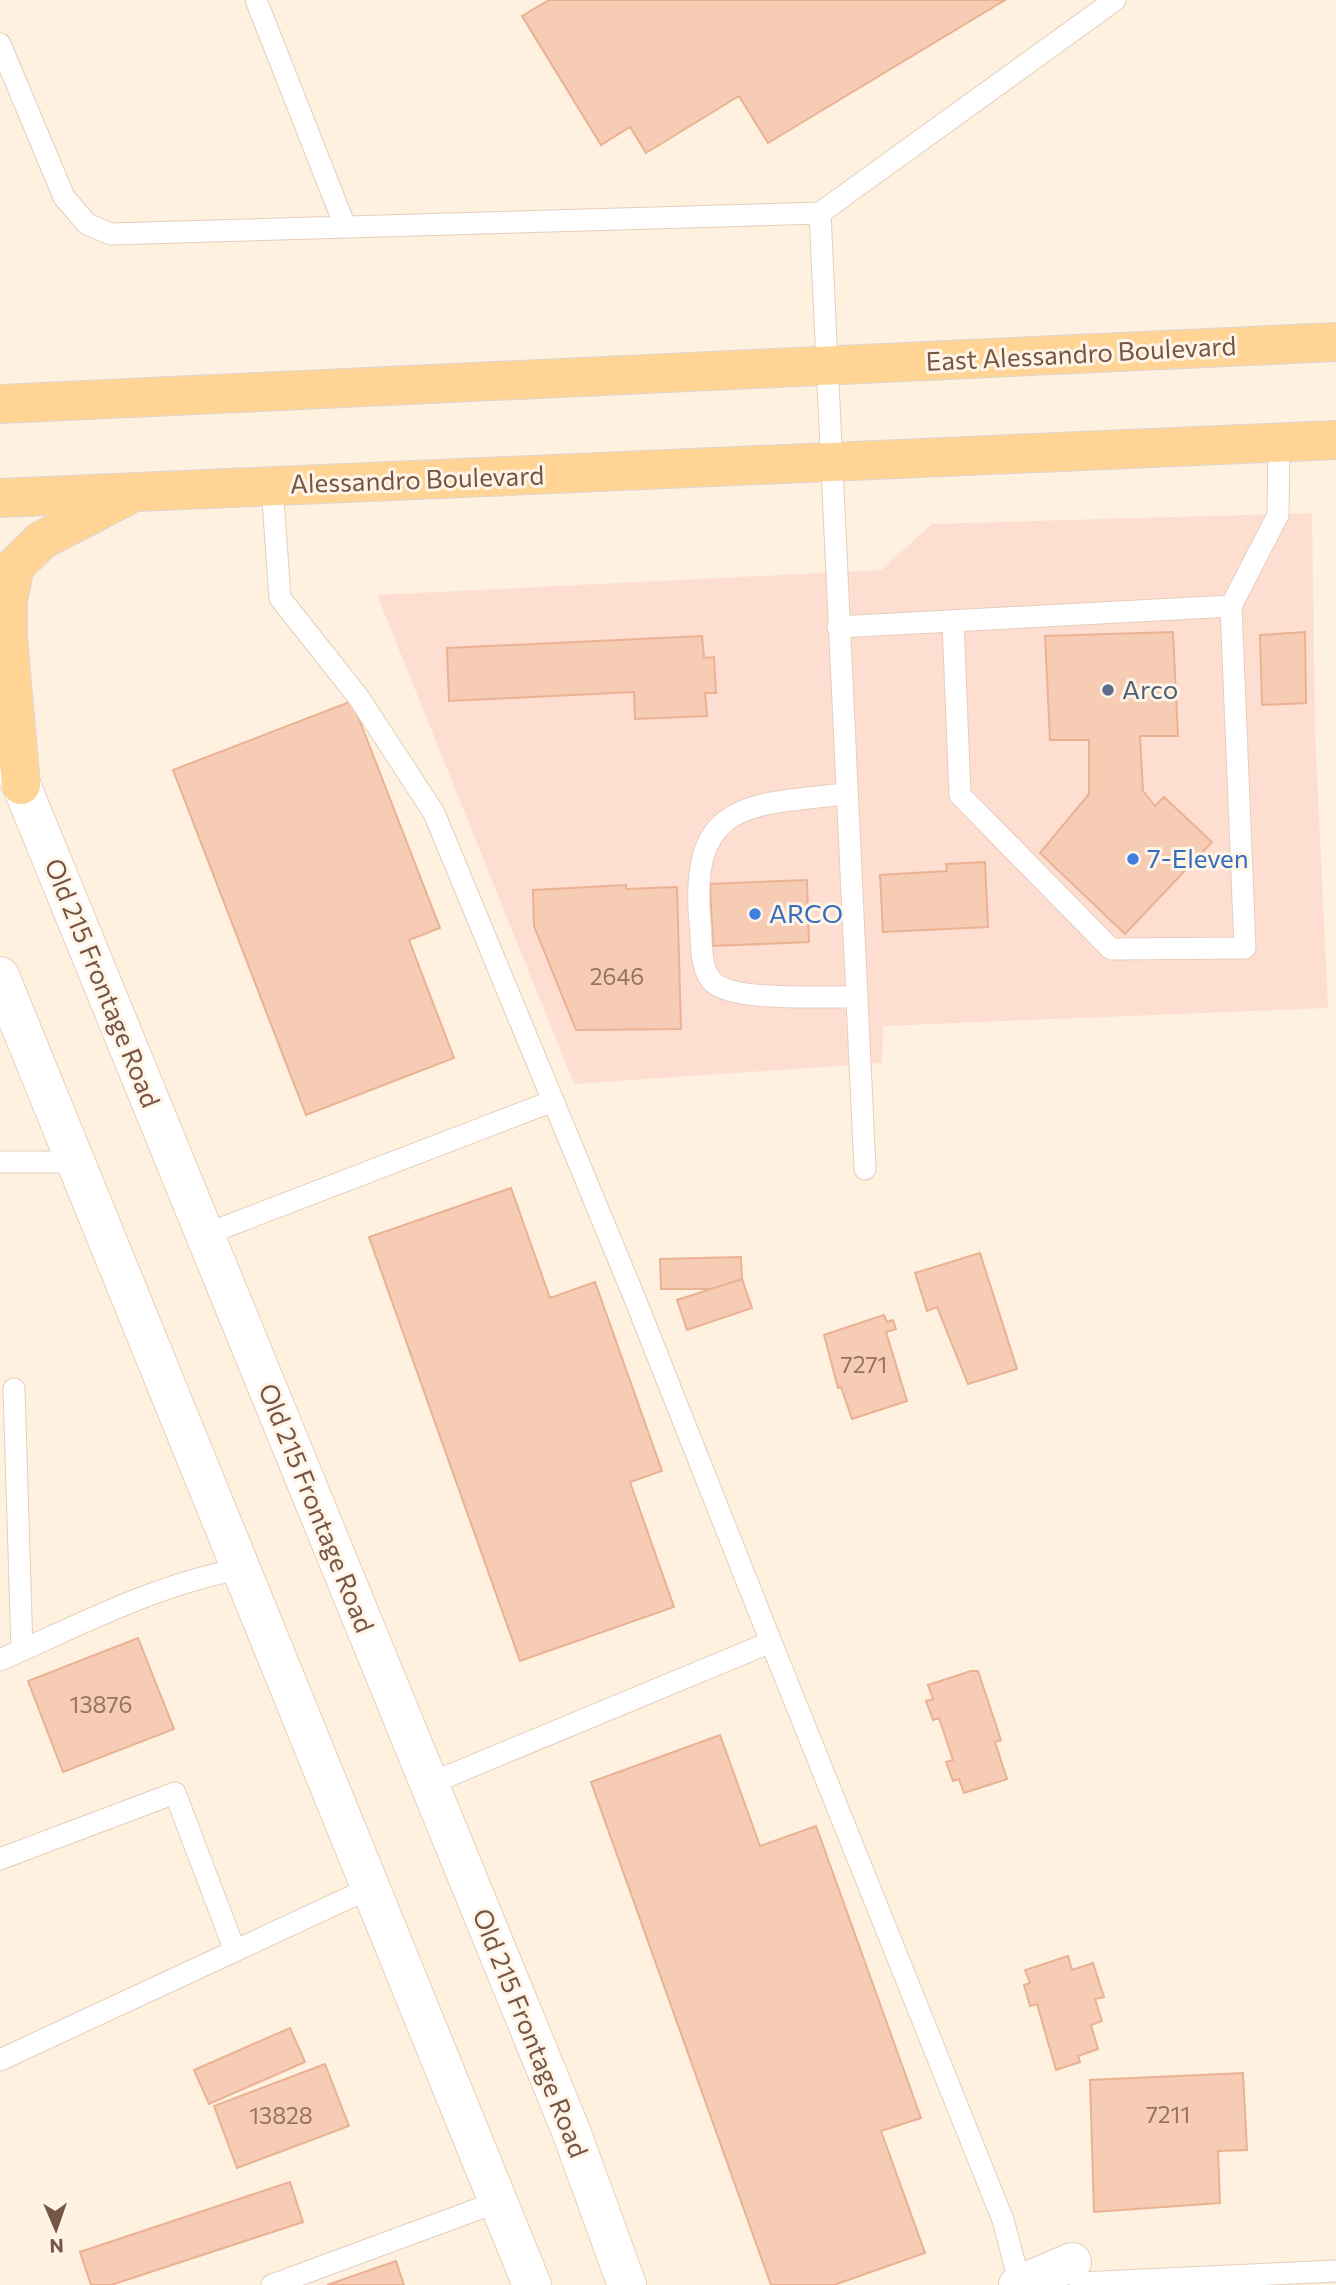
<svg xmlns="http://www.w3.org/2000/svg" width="1336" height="2285" viewBox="0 0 1336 2285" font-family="Commissioner,sans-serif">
<rect width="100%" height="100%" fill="#fef1df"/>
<path fill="#ffded2" d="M1312,513L1315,730L1328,1008L883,1026L882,1063L574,1084L377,595L881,570L932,524Z"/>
<path fill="#f6ccb4" stroke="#eab293" stroke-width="2" d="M549,0H1005L768,143L739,96L646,153L630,127L601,145L522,16Z
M1173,632L1178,736H1140L1143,791L1155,806L1164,797L1212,842L1125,934L1040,853L1089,794V740H1050L1045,636Z
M1305,632L1306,703L1262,705L1260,635Z
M702,636L704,658L714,657L716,693H705L707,716L635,719L634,692L449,701L447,648Z
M352,701L440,928L409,940L454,1058L306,1115L173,770Z
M985,862L988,927L883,932L880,875L947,871L946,864Z
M807,880L809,942L713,946L710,884Z
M626,885V889L677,887L681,1029L576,1030L534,926L533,890Z
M511,1188L550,1298L595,1282L662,1471L630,1482L674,1607L520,1661L369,1237Z
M980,1253L1017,1369L968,1384L937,1307L927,1311L915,1273Z
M741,1257L742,1279L711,1289H661L660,1259Z
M742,1279L752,1308L687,1330L677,1300Z
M884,1315L887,1322L893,1320L896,1329L886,1332L907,1401L852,1419L841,1387L838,1388L824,1335Z
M138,1638L174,1729L63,1772L28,1681Z
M971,1671H978L1001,1740L995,1742L1007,1779L964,1793L959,1779L953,1781L946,1762L953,1760L939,1718L933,1720L926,1701L933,1699L928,1685Z
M720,1735L760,1846L816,1826L921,2118L881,2131L925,2253L834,2285H771L591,1782Z
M1068,1956L1072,1970L1093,1963L1104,1997L1095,1999L1102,2021L1091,2025L1098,2049L1078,2056L1080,2062L1056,2070L1037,2004L1030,2006L1024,1985L1030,1983L1025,1970Z
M290,2028L305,2062L209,2104L194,2070Z
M325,2064L349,2126L237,2168L214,2106Z
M1243,2073L1247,2150L1218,2151L1220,2203L1094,2212L1090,2080Z
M290,2182L303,2222L111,2285H91L80,2252Z
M396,2261L404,2285H327Z"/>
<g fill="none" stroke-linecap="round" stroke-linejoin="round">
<g stroke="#e5cebd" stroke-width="23">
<path id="lane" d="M256,0L345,226
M0,44L64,197L87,224L111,234L820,213L1115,0
M820,213L865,1169
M272,486L280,598L359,698L434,813L633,1294L771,1642L429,1784
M953,621L960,795L1111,949L1245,948L1231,606
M838,627L1231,606L1278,515L1279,442
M845,794C749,805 689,800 700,922C702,940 699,970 714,983C737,1002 824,996 856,997
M0,1162H75
M204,1235L553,1101
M14,1389L22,1650
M771,1642L1003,2220L1020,2284
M0,1660C78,1626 156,1584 241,1569
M0,1859L175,1793L235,1951
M0,2060L370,1888
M1080,2283L1336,2271
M272,2285L497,2202"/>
</g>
<g stroke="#e5cebd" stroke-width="40">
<path id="street" d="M1018,2285L1072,2262"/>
</g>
<g stroke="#eacfba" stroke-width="40">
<path id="secondary" d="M9,755L571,2131L627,2285
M0,976L532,2285"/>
</g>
<g stroke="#ded6d2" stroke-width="40">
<path id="primary" d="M0,404L1336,342
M0,498L1336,440
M21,785L8,638V600L15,566L42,540L125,497"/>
</g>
<use href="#lane" stroke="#fff" stroke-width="21"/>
<use href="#street" stroke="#fff" stroke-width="38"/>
<use href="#secondary" stroke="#fff" stroke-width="38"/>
<use href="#primary" stroke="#ffd495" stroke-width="38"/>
</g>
<circle fill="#5c6f8a" stroke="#fff5e7" stroke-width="2.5" cx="1108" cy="690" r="7"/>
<g fill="#3f7fe0" stroke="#fff5e7" stroke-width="2.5">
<circle cx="1133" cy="859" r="7"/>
<circle cx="755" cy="914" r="7"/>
</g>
<g text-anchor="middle" stroke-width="6" stroke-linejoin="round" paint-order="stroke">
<g font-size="23" fill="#977361">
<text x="617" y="985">2646</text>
<text x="864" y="1373">7271</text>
<text x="101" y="1713">13876</text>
<text x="1168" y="2123">7211</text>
<text x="281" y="2124">13828</text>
</g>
<g font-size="26" fill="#775545" stroke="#fff5e7">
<text transform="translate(1081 354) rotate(-3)" y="9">East Alessandro Boulevard</text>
<text transform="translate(417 480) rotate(-2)" y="9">Alessandro Boulevard</text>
<text transform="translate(102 983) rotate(68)" y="9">Old 215 Frontage Road</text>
<text transform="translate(316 1508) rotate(68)" y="9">Old 215 Frontage Road</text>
<text transform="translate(530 2033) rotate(68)" y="9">Old 215 Frontage Road</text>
</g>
<g font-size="26" fill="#4e5e75" stroke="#fff5e7" text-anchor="start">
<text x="1122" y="699">Arco</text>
</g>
<g font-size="26" fill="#366cbe" stroke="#fff5e7" text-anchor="start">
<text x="1147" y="868">7-Eleven</text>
<text x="769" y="923">ARCO</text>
</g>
</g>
<g transform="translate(56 2229) rotate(178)" stroke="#fff5e7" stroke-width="5" paint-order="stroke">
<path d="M0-5L12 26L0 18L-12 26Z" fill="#775545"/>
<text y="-10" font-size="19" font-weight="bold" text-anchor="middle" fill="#775545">N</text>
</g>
</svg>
